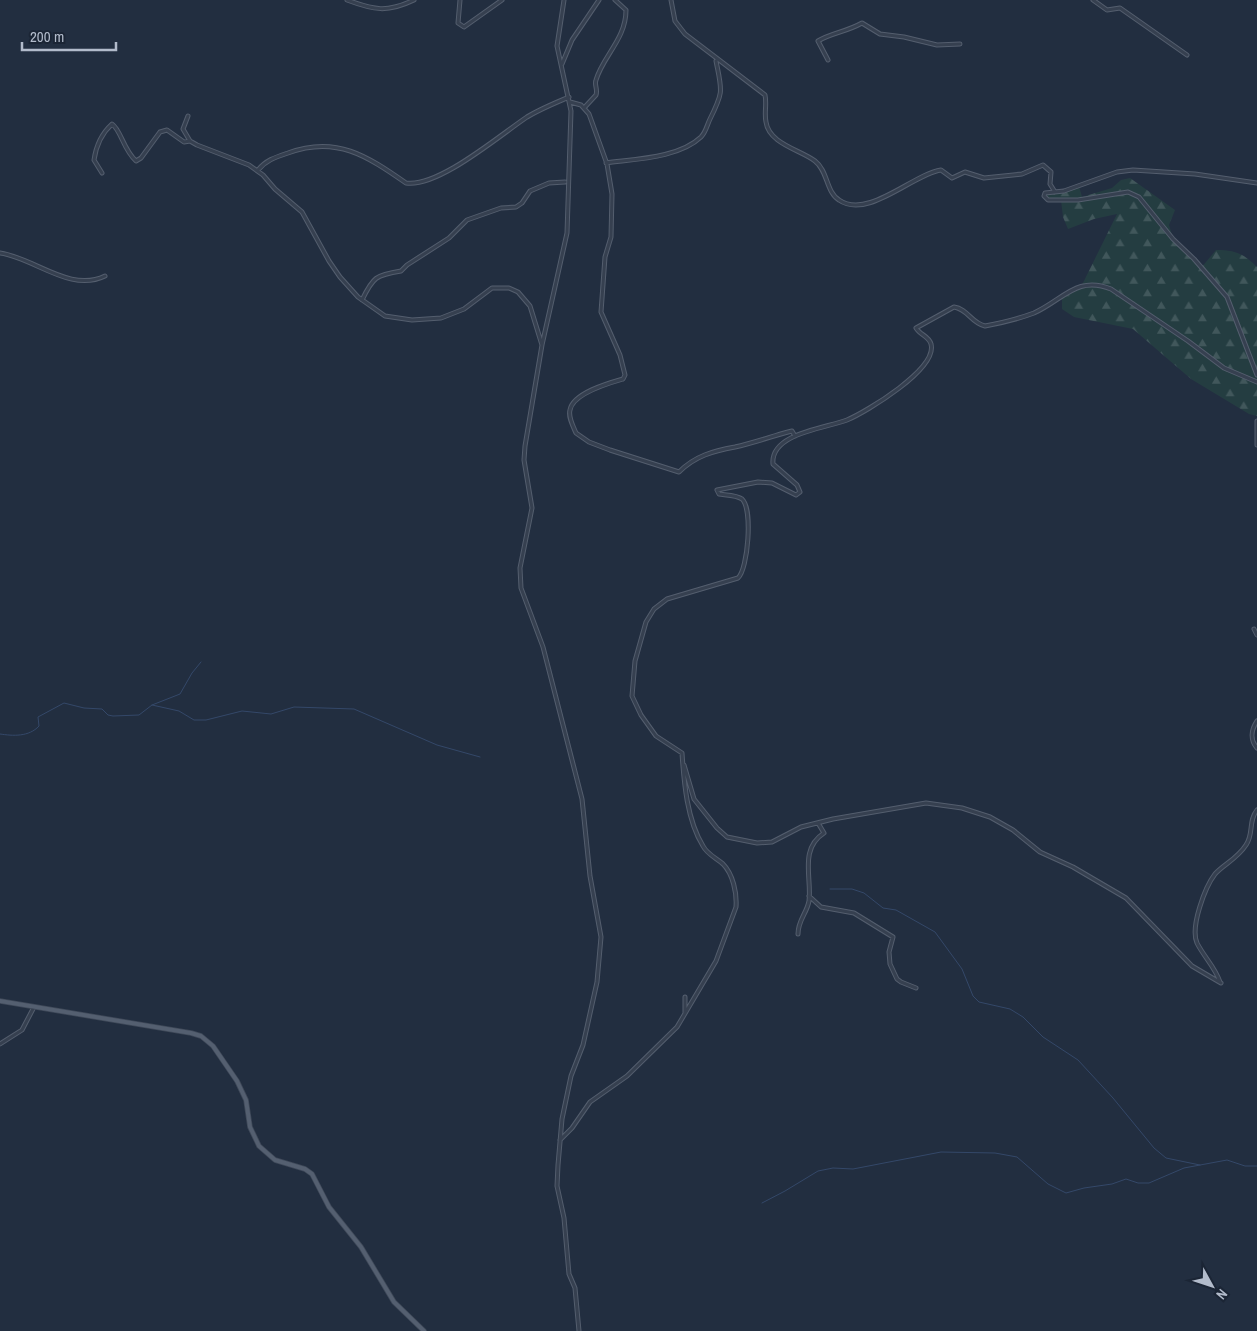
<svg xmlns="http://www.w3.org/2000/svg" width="1257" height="1331" viewBox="0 0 1257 1331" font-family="'Archivo Narrow',sans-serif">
<defs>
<pattern id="forest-firs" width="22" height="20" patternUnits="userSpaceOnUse" patternTransform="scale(1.25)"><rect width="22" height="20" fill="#243d41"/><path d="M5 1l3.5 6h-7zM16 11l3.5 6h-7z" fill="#41575b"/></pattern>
</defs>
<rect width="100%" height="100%" fill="#222e40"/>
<path fill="url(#forest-firs)" d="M1130,178L1175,210L1169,225L1172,235L1201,268L1216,250C1236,250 1244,254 1257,267V416L1249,414L1191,379L1133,329L1074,317L1062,309V294L1082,285L1117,214L1094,219L1068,229L1063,217L1061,200H1048L1045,196L1046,193L1079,186L1082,197L1112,188L1121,180Z"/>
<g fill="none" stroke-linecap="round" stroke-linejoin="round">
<path stroke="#344869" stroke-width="1" d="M152,705L179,711L194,720H206L242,711L271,714L294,707L354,709L437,745L480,757
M0,734C13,736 29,737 39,726L38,717L64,703L84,708L102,709L108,715L113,716L139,715L152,705L180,694L192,673L201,662
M830,889H852L864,893L883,908L896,910L935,932L962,969L973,996L979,1002L1010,1009L1023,1017L1043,1037L1078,1060L1113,1098L1154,1148L1166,1158L1200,1165
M762,1203L785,1191L818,1171L833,1168L853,1169L941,1152L995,1153L1017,1157L1048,1184L1066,1193L1084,1188L1112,1184L1126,1179L1138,1183H1149L1184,1168L1227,1160L1245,1166H1257"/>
<g stroke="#545e6e" stroke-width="5">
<path id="minor" d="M347,0C374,10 387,13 414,0
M460,0L458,23L464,27L502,0
M564,0L557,46L571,111L567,233L542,345L525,446L524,460L532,508L520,568L521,588L543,647L582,799L590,876L601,937L597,982L583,1045L571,1076L562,1119L558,1165L557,1186L564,1218L569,1274L575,1288L579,1331
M671,0L675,21L685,34L765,95C767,104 764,113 766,122C769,144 801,150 815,161C828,171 826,192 839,200C868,220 913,174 941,170L952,178L965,172L984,178L1022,174L1043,165L1051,172L1050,184L1055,192
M1093,0L1107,10L1120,8L1187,55
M828,60L818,41C831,33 846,32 862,23L880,34L904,37L937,45L960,44
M562,64L572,40L599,0
M570,102L581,105L589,114L607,164L612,194L611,237L605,257L601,312L620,355L625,375L623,379C609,383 573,393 570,410C568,417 573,426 576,433L589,442L610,450L679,472C695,456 713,451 735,447C753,443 770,437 788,432L792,431L795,436
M584,108L596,95C598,89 594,85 596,80C603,56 626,39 626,10L615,0
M188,116L183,129L190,141L197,145L249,165L263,175L275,189L302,212L329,261L340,277L358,297L385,316L412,320L441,318L464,309L492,288H509L518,292L530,306L542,345
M606,163C635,159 679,158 701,137C706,132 707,125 710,119C724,91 722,91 716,61
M258,170C266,160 276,157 288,153C336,135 367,156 406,183C438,188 500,135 527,117C540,109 555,103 569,97
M102,173L94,160C96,146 101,134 112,124C121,130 123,149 136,161L141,158L160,132L167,130L184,142L190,141
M1257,183L1195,174L1133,170L1117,172L1064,191L1045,193L1044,196L1048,200H1078L1128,192L1139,197L1173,239L1194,259L1227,297L1257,375
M0,253C35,258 70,293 105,276
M362,300C373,277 376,275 401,271L407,265L449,238L467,220L501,208L516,207L522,203L530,191L549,183L565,182
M1257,421V445
M1254,629L1257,635
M1257,721C1251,730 1250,740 1257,748
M684,765L694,799L717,828L727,837L757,843L772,842L801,827L833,819L926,803L962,808L990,817L1013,830L1040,852L1073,867L1126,898L1192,966L1221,983
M809,896L821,907L854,913L893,937L889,952L890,964L897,979L901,982L916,988
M798,934C798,920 807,913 809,901C812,878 799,849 824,833L818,823
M1220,982C1215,967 1204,957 1197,943C1190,927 1205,887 1215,874C1224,864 1237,859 1246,845C1254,834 1248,821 1257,810
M685,997V1013
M0,1044L22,1030L34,1007
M560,1140L572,1128L590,1102L627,1076L677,1027L716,961L736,907C737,893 733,874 723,864C716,858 707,854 703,846C687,820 684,783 682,753L656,736L641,715L632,696L635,661L646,622L654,609L667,599L738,578C748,569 753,509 742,499C737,495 725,495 719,494L717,490L758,482L772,483L796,495L800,492L797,485L773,464C770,433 827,428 847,420C866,412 938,369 931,344C929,336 920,335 916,328L954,307C968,309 971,323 985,326C1001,323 1018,319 1034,313C1063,300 1077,275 1111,289L1188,341L1224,368L1257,382"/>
</g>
<g stroke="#3f4959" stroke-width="5.5">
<path id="major" d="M0,1001L191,1033L201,1036L213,1046L237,1081L246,1100L250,1127L259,1146L275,1160L305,1169L312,1174L329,1207L361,1247L394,1302L424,1331"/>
</g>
<use href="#minor" stroke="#364050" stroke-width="3"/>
<use href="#major" stroke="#545f70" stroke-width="4"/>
</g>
<g transform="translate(1212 1286) rotate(130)" stroke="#1b2535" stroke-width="4" paint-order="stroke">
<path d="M0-4L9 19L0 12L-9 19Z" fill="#b2bbcb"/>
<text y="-8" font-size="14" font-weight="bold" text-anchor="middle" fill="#b2bbcb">N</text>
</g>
<path d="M22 42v8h94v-8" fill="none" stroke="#b2bbcb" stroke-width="2.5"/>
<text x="30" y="42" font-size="15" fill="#b2bbcb" stroke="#1b2535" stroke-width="4" paint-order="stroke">200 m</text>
</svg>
